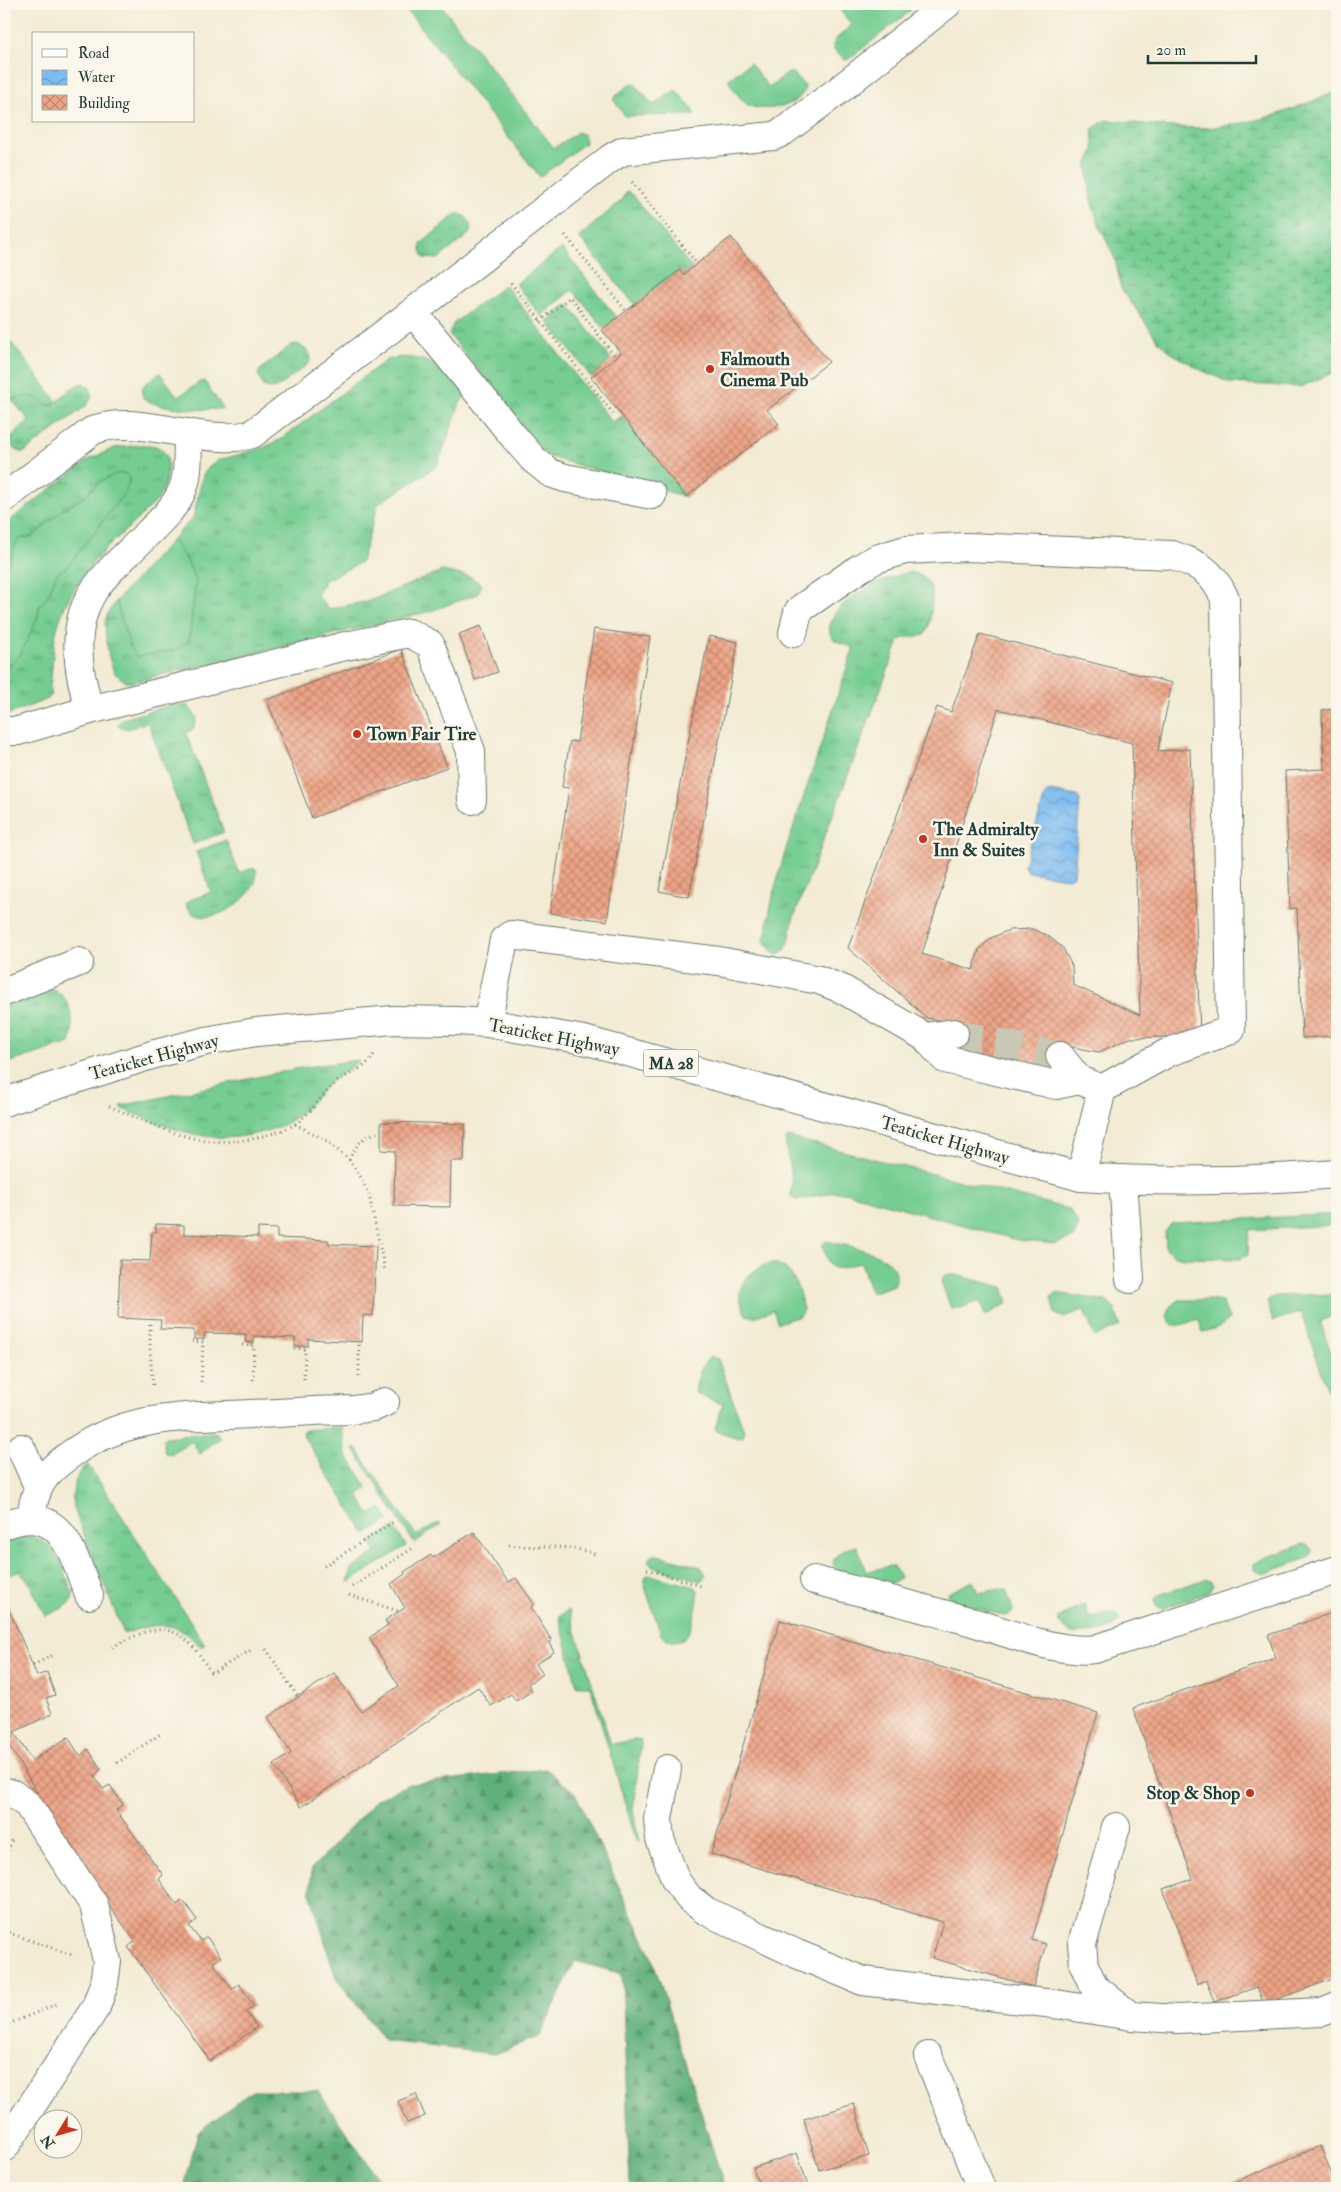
<svg xmlns="http://www.w3.org/2000/svg" width="1341" height="2192" viewBox="0 0 1341 2192" font-family="'IM FELL Double Pica',serif">
<defs>
<pattern id="grass-tufts" width="24" height="20" patternUnits="userSpaceOnUse" patternTransform="scale(1.25)"><rect width="24" height="20" fill="#75cd92"/><path d="M3 7l-1-3M5 7V3M7 7l1-3M15 17l-1-3M17 17v-4M19 17l1-3" fill="none" stroke="#5fa878"/></pattern>
<pattern id="forest-firs" width="22" height="20" patternUnits="userSpaceOnUse" patternTransform="scale(1.25)"><rect width="22" height="20" fill="#60b07c"/><path d="M5 1l3.5 6h-7zM16 11l3.5 6h-7z" fill="#4f9066"/></pattern>
<pattern id="wetland-marsh" width="20" height="14" patternUnits="userSpaceOnUse" patternTransform="scale(1.25)"><rect width="20" height="14" fill="#75cd92"/><path d="M1 5h8M5 5V1M11 12h8M15 12V8" fill="none" stroke="#5fa878"/></pattern>
<pattern id="water-waves" width="16" height="10" patternUnits="userSpaceOnUse" patternTransform="scale(1.25)"><rect width="16" height="10" fill="#7cbcf1"/><path d="M0 5q4-4 8 0t8 0" fill="none" stroke="#659ac4"/></pattern>
<pattern id="building-cross-hatch" width="8" height="8" patternUnits="userSpaceOnUse" patternTransform="scale(1.25)"><rect width="8" height="8" fill="#efa487"/><path d="M0 0l8 8M0 8l8-8" fill="none" stroke="#c1876f"/></pattern>
</defs>
<rect width="100%" height="100%" fill="#fbf7ec"/>
<filter id="ink" filterUnits="userSpaceOnUse"><feTurbulence type="fractalNoise" baseFrequency=".02" numOctaves="2"/><feDisplacementMap in="SourceGraphic" scale="10" xChannelSelector="R" yChannelSelector="G"/><feConvolveMatrix kernelMatrix="1 2 1 2 8 2 1 2 1" color-interpolation-filters="sRGB"/></filter>
<filter id="wash" filterUnits="userSpaceOnUse"><feTurbulence type="fractalNoise" baseFrequency=".0096" numOctaves="4" result="noise"/><feDisplacementMap in="SourceGraphic" scale="20" xChannelSelector="R" yChannelSelector="G"/><feGaussianBlur stdDeviation="1.12" result="paint"/><feColorMatrix in="noise" values="0 0 0 0 0 0 0 0 0 0 0 0 0 0 0 0 0 1.4 0 .05"/><feComposite in="paint" operator="in"/></filter>
<g filter="url(#wash)">
<rect width="100%" height="100%" fill="#f3ebd4"/>
<path fill="url(#grass-tufts)" stroke="#4a8563" d="M634,83L653,105L676,90L693,110L694,115L625,116L613,99L628,85Z
M627,191L632,194L692,268L683,275L679,270L635,305L579,237L622,200Z
M456,214C466,214 471,221 471,230L469,234L438,259L424,258L421,250V244Z
M562,248L617,318L604,328L573,290L541,316L516,284Z
M505,285L612,422L622,416L686,497L547,456L449,334L454,323Z
M568,304L611,359L591,377L547,321Z
M298,344L309,352L310,361L307,365L278,387L273,389L263,386L258,374L260,370L291,345Z
M403,357C439,360 444,371 467,396L461,401L437,466L378,504L361,562L324,581L317,595L328,609L369,601L442,571L471,577L482,585L477,594L431,611L128,683C124,680 119,678 115,673C109,665 103,628 106,618C108,612 113,606 116,601L130,647L189,641L196,580L186,559L172,540L193,518L203,475L210,466L219,460L263,448L281,439L377,367L387,360Z
M82,383C94,387 94,397 86,406L23,453L13,448L11,437L29,420L12,400L26,395L36,396L48,405H53L72,388Z
M140,445C148,445 157,444 163,451C174,463 164,489 157,501C117,539 75,570 58,625C52,644 53,667 50,686L52,695L48,699L4,716V668L10,665L38,617L39,607L47,597L57,573L68,566L92,487L87,495L62,510L33,536L20,539L15,544L9,564L4,569V525L88,460L114,448Z
M910,572C934,578 933,591 931,612C930,621 929,628 924,635C915,638 905,635 899,641L794,917C789,930 793,948 778,955L773,953L764,941L774,891L786,849L853,650V647C847,645 839,643 835,640C830,637 829,631 830,626C834,598 885,578 910,572Z
M173,704L188,706L197,718L193,729L186,733L224,832L193,844L148,722L128,729L118,726L119,723L123,719Z
M226,840L239,873L250,869H256C263,898 198,937 186,904L190,900L211,892L196,852Z
M49,987C71,994 76,1023 70,1043L4,1064V1001Z
M359,1060C357,1065 334,1078 327,1085C314,1098 304,1113 288,1122C278,1128 266,1131 255,1134C206,1146 167,1126 122,1109L121,1106L300,1068Z
M342,1427L346,1454L368,1488L358,1495L370,1515L381,1508L389,1520L366,1535L304,1437L303,1430Z
M356,1448L416,1535L439,1523L441,1525L414,1543L354,1449Z
M87,1464L101,1484L205,1644L201,1647C176,1619 156,1622 124,1634L73,1507C72,1492 74,1474 87,1464Z
M18,1536C57,1536 61,1563 73,1594C73,1607 55,1611 45,1616L28,1580L19,1572L4,1577V1540Z
M569,1610L611,1744L640,1739L641,1743L633,1810L639,1842L636,1840L590,1686H577L559,1616Z"/>
<path fill="url(#forest-firs)" stroke="#407658" d="M546,1769L575,1793L652,1957L725,2188H630L622,1974L575,1961L540,2036L495,2054L385,2041L336,1978L310,1892L312,1868L377,1799L409,1784Z
M252,2091H318L384,2188H184L198,2132Z"/>
<path fill="url(#wetland-marsh)" stroke="#4a8563" d="M1337,92V371L1300,387L1230,383L1201,370L1173,354L1158,341L1121,288L1115,259L1100,227L1091,201L1087,165L1094,150L1092,129L1106,120L1172,127L1208,128L1244,123L1276,115Z"/>
<path fill="#75cd92" stroke="#4a8563" d="M402,4H440L554,148L578,132L584,135L585,143L540,177Z
M835,4H874L876,6L880,4H912L910,11L849,59L845,60L834,50L833,45L837,38L852,25Z
M750,63L769,88L788,73H793L805,86C803,107 766,112 750,106C743,103 733,89 729,82V79Z
M4,333L56,400L53,405C36,406 42,389 12,400L4,389Z
M160,373L178,397L200,382L204,381L223,408C209,412 153,408 143,398L142,389L145,384Z
M119,473L126,474L129,479L126,491L68,566L57,573L47,597L39,607L38,617L20,655L10,665L4,668V569L9,564L15,544L20,539L33,536L62,510L87,495L99,482Z
M172,540L186,559L196,580L189,641L174,650L137,657L130,647L116,601Z
M788,1137L1069,1209L1079,1224L1074,1237L1055,1244L1017,1240L845,1192H835L796,1200L790,1195C796,1175 785,1159 786,1140Z
M1337,1214V1225L1249,1230L1248,1255L1240,1259L1183,1258L1175,1256L1166,1249L1165,1232L1172,1223Z
M826,1241C845,1246 909,1254 894,1285L871,1293L861,1262C832,1271 832,1275 822,1245Z
M772,1263C794,1266 799,1290 803,1309L800,1316L778,1323L773,1310L754,1317L746,1315C743,1308 739,1299 740,1292C742,1277 758,1266 772,1263Z
M951,1274L1003,1287L1008,1303L985,1316L980,1301L961,1308H951L941,1282L945,1275Z
M1057,1293L1106,1301L1115,1309L1120,1326L1095,1337L1084,1310L1063,1317L1055,1314L1051,1297Z
M1337,1294V1315L1320,1321L1337,1371V1418L1301,1312L1273,1321L1267,1302L1274,1296Z
M1179,1300H1217L1222,1302L1229,1318C1225,1327 1213,1329 1203,1332L1198,1319L1181,1325H1173C1162,1316 1168,1305 1179,1300Z
M711,1357L718,1359L744,1431L743,1437L738,1438L717,1431L715,1429L723,1404L696,1394C694,1385 702,1361 711,1357Z
M210,1432L217,1433L220,1438L200,1454L192,1441L171,1455L165,1453L163,1440L165,1437Z
M394,1527L406,1546L348,1583L352,1569L376,1552L370,1542Z
M1304,1544H1307L1312,1550L1311,1555L1308,1558L1263,1574L1254,1570V1564L1258,1560Z
M857,1546L866,1572L889,1566L894,1567L900,1577L897,1581L888,1586L839,1573L833,1564C835,1551 846,1549 857,1546Z
M652,1555H658L701,1567L706,1575L701,1581L653,1567L648,1560Z
M650,1575L695,1587L698,1591C700,1598 692,1631 686,1636C682,1640 677,1641 671,1641L661,1635L644,1584L646,1576Z
M1205,1579L1210,1581L1213,1585L1209,1592L1164,1608H1159L1155,1604V1599L1159,1595Z
M973,1581L978,1593L1001,1589L1006,1590L1013,1610L1012,1613L1005,1616L972,1607L952,1601L947,1594L950,1592Z
M1085,1604L1089,1618L1105,1613H1116L1120,1619C1113,1633 1084,1634 1070,1633L1058,1622V1618Z"/>
<path fill="url(#water-waves)" stroke="#4e7c92" d="M1050,791L1077,796L1080,800L1074,875L1068,878L1028,872L1024,866L1045,795Z"/>
<g id="blocks">
<path fill="url(#building-cross-hatch)" fill-rule="evenodd" d="M731,237L829,362L767,410L779,424L686,497L591,377L621,353L602,330L604,328L680,270L683,275Z
M481,626L498,672L475,680L459,634Z
M594,629L650,637L607,921L550,913L569,788L562,787L570,741L577,742Z
M980,634L1172,683L1158,751L1190,749L1200,1036L1130,1038L1099,1052L1062,1045L1056,1072L950,1051L956,1024L927,1018L848,948L937,707L951,712ZM998,709L1132,743L1140,1015L1073,985L1072,966L1063,948L1047,935L1032,929L1009,930L991,938L979,950L973,970L922,954Z
M709,636L738,642L689,897L659,891Z
M401,649L447,767L312,818L267,700Z
M1337,709V1036L1302,1038L1297,908L1290,909L1285,771L1324,769L1322,710Z
M381,1122L465,1124L464,1161H451L450,1207L394,1206L395,1151L381,1150Z
M156,1224L184,1225V1234L258,1237V1228L277,1229V1238L328,1240L329,1244L376,1246L373,1316L363,1315L362,1342L308,1339V1346H295V1338L254,1336V1343L245,1342L246,1334L204,1333V1339H194V1330L160,1329L161,1320L118,1318L120,1260L150,1261L152,1232H156Z
M474,1532L508,1582L516,1578L534,1604L531,1607L552,1641L549,1643L554,1652L536,1664L543,1674L528,1684L532,1691L516,1701L511,1694L491,1706L478,1687L301,1807L274,1765L291,1753L268,1717L334,1673L361,1711L399,1686L369,1638L388,1625L385,1620L405,1608L391,1584L405,1574L404,1572L431,1555L433,1558Z
M6,1602L37,1676L47,1672L55,1695L46,1698L52,1714L14,1732L32,1761L68,1737L80,1756L88,1749L101,1769L94,1776L103,1789L110,1785L123,1805L116,1810L163,1875L159,1879L177,1905L183,1900L197,1920L189,1926L201,1941L207,1937L221,1957L213,1963L232,1989L239,1984L254,2006L246,2012L257,2027L210,2061L128,1947L135,1941L31,1797L37,1792L4,1737V1603Z
M1337,1611V1983L1335,1978L1264,2004L1257,1987L1214,2002L1206,1980L1197,1984L1163,1889L1193,1879L1133,1708L1276,1658L1268,1635Z
M780,1620L1098,1713L1032,1940L1046,1944L1033,1987L932,1958L943,1922L711,1854Z
M416,2094L425,2116L407,2123L398,2101Z
M854,2104L869,2156L819,2170L804,2119Z
M1320,2146L1336,2184L1326,2188H1220Z
M797,2153L809,2188H760L753,2168Z"/>
</g>
</g>
<g filter="url(#ink)">
<use href="#blocks" fill-opacity="0" stroke="#697a6c" stroke-width="1"/>
<g fill="none" stroke-linecap="round" stroke-linejoin="round">
<path stroke="#c9c8b4" stroke-width="28" stroke-dasharray="28 14" stroke-linecap="butt" d="M954,1033L1060,1056"/>
<g stroke="#697a6c" stroke-width="30">
<path id="minor" d="M413,312L514,437L533,459L550,473L565,478L652,495
M4,498L92,431C132,411 206,448 252,434L413,312L611,158L623,151L774,136L784,131L839,90L947,4
M793,633L798,612L803,607L860,568L876,559L905,550L966,547L1172,555C1202,566 1210,569 1225,598L1231,1030L1169,1052L1102,1089
M90,710L341,647L409,633L430,644L471,751L472,800
M4,731H18L90,710C78,674 71,630 91,595C104,573 127,555 145,536C158,523 173,510 181,493C190,476 187,451 188,433
M4,992L79,962
M487,1023L504,940L511,935L719,961L819,980L842,989L925,1037L945,1059L1056,1085L1079,1080
M925,1037L954,1033
M1060,1056L1079,1080L1102,1089L1081,1177
M1123,1180L1130,1279
M21,1448L38,1486
M31,1519C34,1486 44,1473 71,1454C126,1414 185,1417 250,1414C284,1413 318,1410 353,1410L374,1407L385,1402
M4,1525C62,1502 72,1553 89,1595
M814,1580C866,1593 918,1607 969,1621C1006,1632 1059,1654 1095,1649L1337,1570
M667,1769L658,1819L660,1839L676,1881L689,1898L706,1911L797,1954L863,1981L1062,2005L1131,2016L1177,2019L1322,2012L1337,2006
M4,1792L13,1794L28,1805L94,1905L107,1961L104,1984L96,2007L4,2148
M1116,1827L1082,1944L1084,1965L1094,1987L1129,2015
M928,2056L981,2188"/>
</g>
<g stroke="#697a6c" stroke-width="30">
<path id="major" d="M4,1102L155,1054L206,1041L256,1032L393,1020L457,1021L487,1023L584,1040L1081,1177C1167,1183 1252,1181 1337,1174"/>
</g>
<path stroke="#697a6c" stroke-width="3" stroke-dasharray="1 4" stroke-linecap="butt" d="M632,182L697,264
M565,235L626,311
M511,283L615,416
M540,321L570,297L616,358
M109,1106C161,1128 205,1153 263,1136C274,1133 286,1130 295,1124C310,1114 320,1098 332,1086C345,1073 368,1069 374,1054
M295,1124L327,1141L349,1160L360,1176L369,1195L385,1271
M349,1160C355,1147 362,1136 377,1133
M150,1319V1349L153,1387
M192,1341L203,1342L201,1385
M242,1345L254,1346L253,1383
M294,1348L305,1349L304,1379
M359,1376V1341
M509,1545C538,1549 569,1543 597,1555
M324,1566L395,1521
M647,1569L701,1586
M352,1587L413,1548
M349,1595L398,1611
M112,1647C143,1632 168,1616 195,1649C201,1656 205,1664 211,1672H214L253,1649
M266,1649L298,1697
M33,1665L55,1654
M117,1763L162,1733
M4,1860L12,1840
M4,1931L72,1955
M4,2026L59,2003"/>
<use href="#minor" stroke="#fff" stroke-width="28"/>
<use href="#major" stroke="#fff" stroke-width="28"/>
</g>
</g>
<g fill="#c8321e" stroke="#fbf7ec" stroke-width="2">
<circle cx="710" cy="369" r="5"/>
<circle cx="357" cy="734" r="5"/>
<circle cx="923" cy="839" r="5"/>
<circle cx="1250" cy="1793" r="5"/>
</g>
<g text-anchor="middle" stroke-width="5" stroke-linejoin="round" paint-order="stroke">
<rect fill="#fbf7ec" stroke="#61756b" stroke-width="1" x="643.5" y="1049.5" width="55" height="27" rx="4"/>
<g font-size="16" font-weight="bold" fill="#1f3d34">
<text x="671" y="1069">MA 28</text>
</g>
<g font-size="18" font-weight="bold" fill="#1f3d34" stroke="#fbf7ec" text-anchor="start">
<text x="720" y="365">Falmouth<tspan x="720" dy="21">Cinema Pub</tspan></text>
<text x="367" y="740">Town Fair Tire</text>
<text x="933" y="835">The Admiralty<tspan x="933" dy="21">Inn &amp; Suites</tspan></text>
<text x="1240" y="1799" text-anchor="end">Stop &amp; Shop</text>
</g>
<g font-size="18" fill="#1f3d34" stroke="#fbf7ec">
<text transform="translate(554 1037) rotate(11)" y="6">Teaticket Highway</text>
<text transform="translate(154 1057) rotate(-15)" y="6">Teaticket Highway</text>
<text transform="translate(945 1140) rotate(16)" y="6">Teaticket Highway</text>
</g>
</g>
<rect width="1341" height="2192" fill="none" stroke="#fbf7ec" stroke-width="20"/>
<rect x="32" y="32" width="162" height="90" fill="#fbf7ec" stroke="#a3ada2"/>
<rect x="42" y="49" width="25" height="8" fill="#ffffff" stroke="#a3ada2"/>
<text x="78" y="58" font-size="15" fill="#1f3d34">Road</text>
<rect x="42" y="70" width="25" height="15" fill="url(#water-waves)" stroke="#a3ada2"/>
<text x="78" y="82" font-size="15" fill="#1f3d34">Water</text>
<rect x="42" y="95" width="25" height="15" fill="url(#building-cross-hatch)" stroke="#a3ada2"/>
<text x="78" y="108" font-size="15" fill="#1f3d34">Building</text>
<g transform="translate(58 2134) rotate(233)"><circle r="24" fill="#fbf7ec" stroke="#a3ada2"/>
<path d="M0-4L9 19L0 12L-9 19Z" fill="#c8321e"/>
<text y="-8" font-size="14" font-weight="bold" text-anchor="middle" fill="#1f3d34">N</text>
</g>
<path d="M1148 55v8h108v-8" fill="none" stroke="#1f3d34" stroke-width="2.5"/>
<text x="1156" y="55" font-size="15" fill="#1f3d34" stroke="#fbf7ec" stroke-width="4" paint-order="stroke">20 m</text>
</svg>
